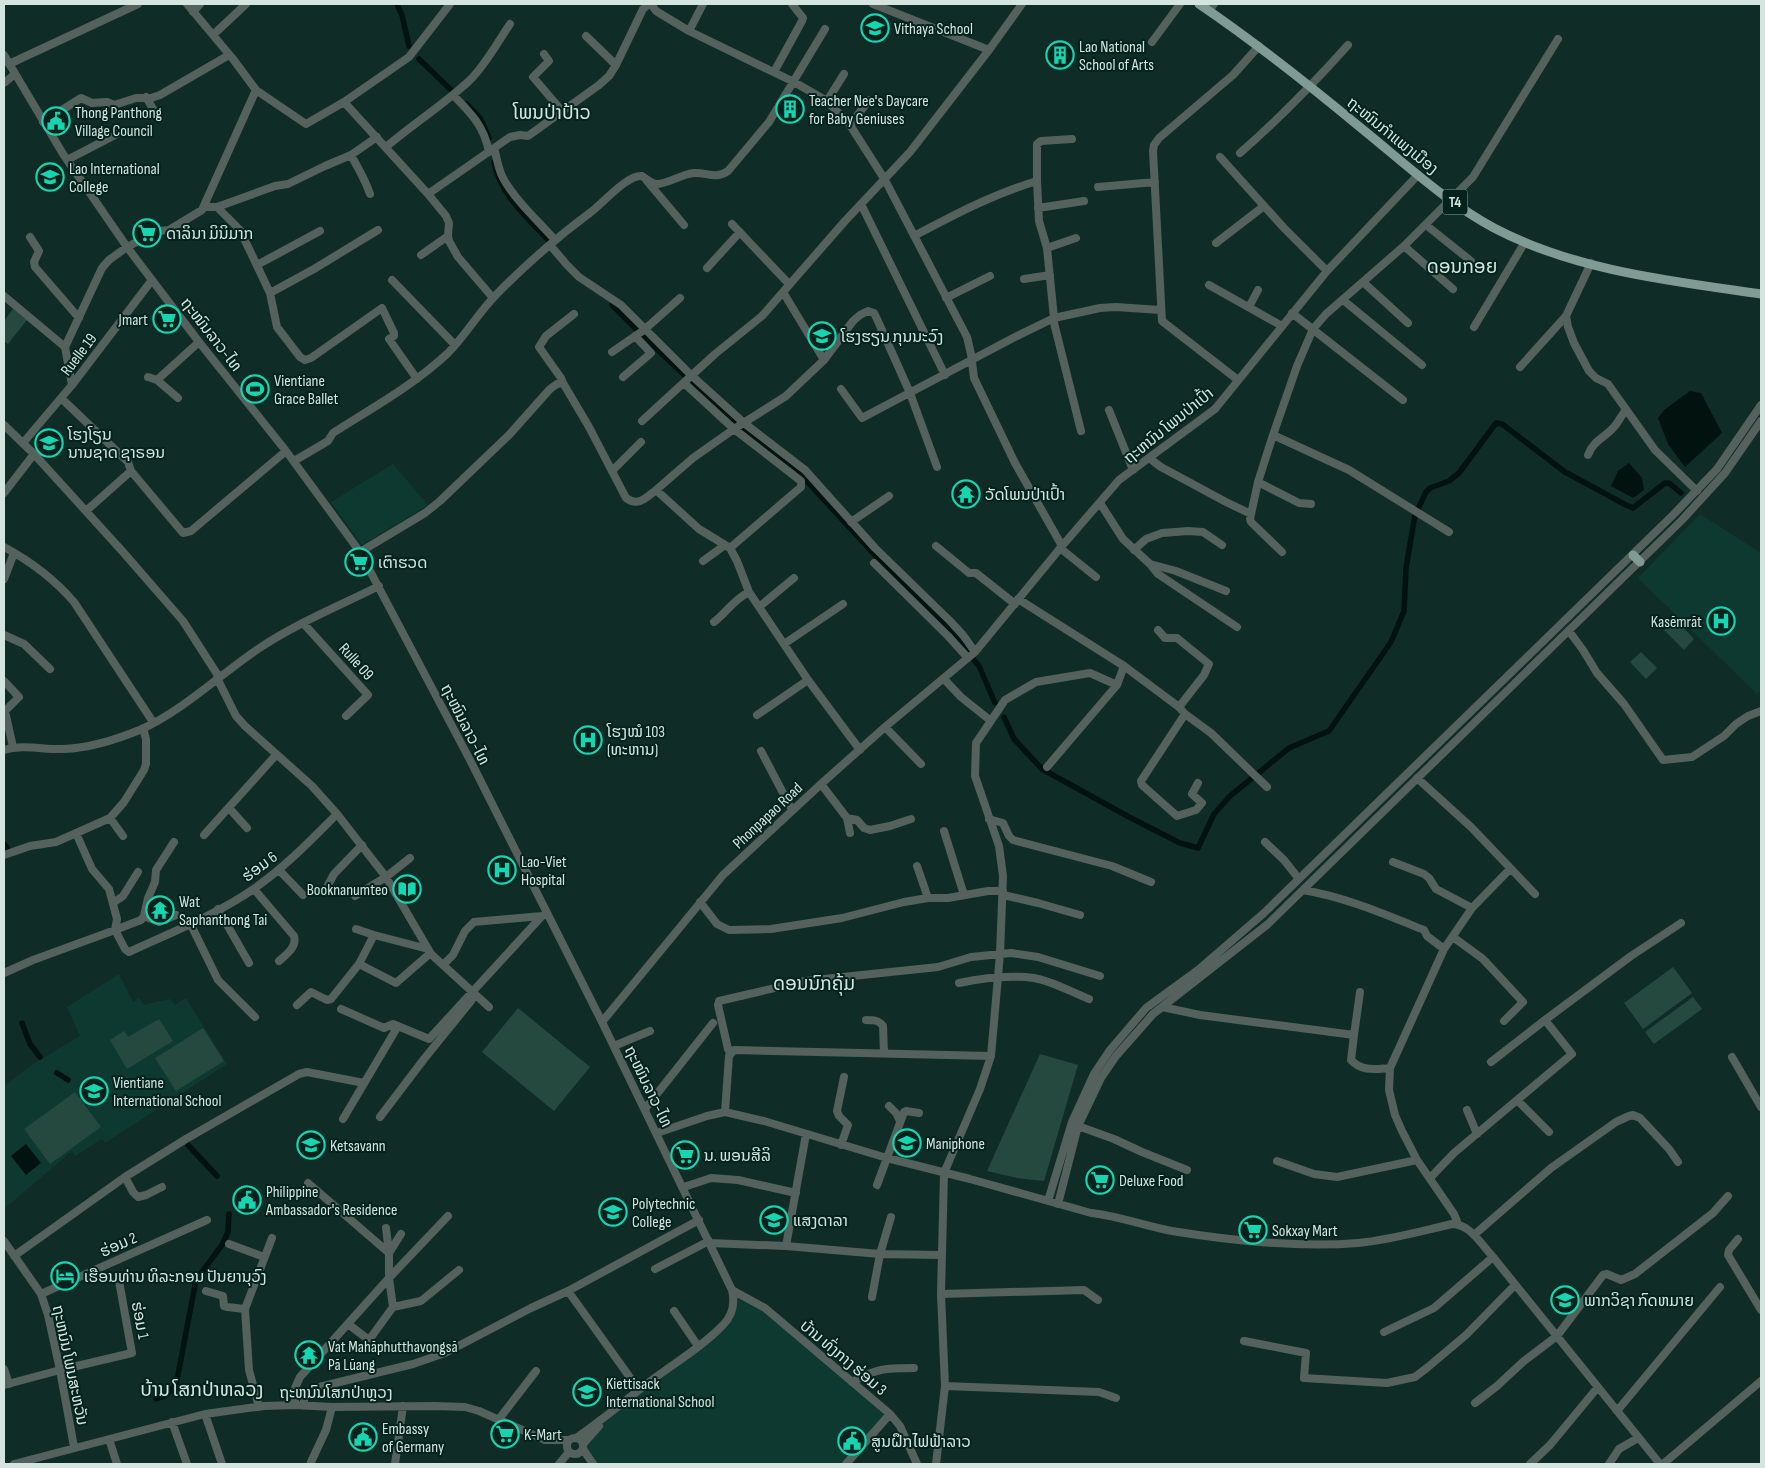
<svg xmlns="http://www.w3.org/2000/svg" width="1765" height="1468" viewBox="0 0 1765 1468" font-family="'Sofia Sans Condensed','Noto Sans Lao',sans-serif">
<rect width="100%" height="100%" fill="#0f2d26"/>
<path fill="#0e3930" d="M393,464L428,505L362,545L331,502Z
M1700,514L1761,553V691L1757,694L1638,578Z
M119,974L133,1002L139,998L144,1005L170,999L175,1005L186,998L227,1064L105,1143L102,1139L75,1156L72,1151L4,1209V1086L33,1064L80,1036L67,1007Z
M734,1293L765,1309L887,1414L844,1464H594L578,1449L580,1445L578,1439L726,1326Z"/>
<path fill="#25493f" d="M13,309L27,320L8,344L4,341V321Z
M1675,619L1694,639L1684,650L1664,630Z
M1641,652L1657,668L1646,679L1630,662Z
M1673,967L1692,993L1643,1029L1624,1003Z
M1693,997L1702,1009L1654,1044L1645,1032Z
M518,1008L590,1067L554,1111L482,1052Z
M159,1019L173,1041L127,1069L110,1040L124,1031L128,1037Z
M203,1028L224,1061L176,1091L155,1058Z
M1040,1054L1078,1065L1044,1181L1017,1178L987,1171Z
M75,1092L101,1127L50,1164L24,1129Z"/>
<path fill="#02120e" d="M1690,391L1701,393L1722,433L1685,467L1668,444L1658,418L1664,410Z
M1629,463L1642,478L1644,490L1633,498L1611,486L1618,471Z
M26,1144L41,1163L26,1175L11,1156Z"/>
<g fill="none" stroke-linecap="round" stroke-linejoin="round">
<path stroke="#02120e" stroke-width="5.5" d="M397,4L402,15L409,46
M419,59L451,90
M467,104L480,118L489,138
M494,162C500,195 528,218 550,242
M612,305L636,329
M642,335L734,422
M740,427L804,478L884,565L947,627L979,666L995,703
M1418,509L1426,492L1430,488L1449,481L1459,473L1496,423L1502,424L1565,472L1626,505L1633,508L1665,483H1669L1681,493
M1004,717L1014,739L1042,769L1129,817L1180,843L1198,848L1214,814L1230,796L1289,748L1329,731L1391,642L1404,611L1406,568L1415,515
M4,844L8,849
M22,1023L30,1044L40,1057
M57,1073L68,1080
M188,1145L217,1176
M156,1399L165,1396L176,1385L196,1280L222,1245L228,1232L229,1214"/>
<path stroke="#54615d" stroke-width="8" d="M187,4L233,59L256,90L306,124L344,102L409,57L450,4
M651,4L656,11L689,31L794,82L827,101L850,125L885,180L967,337L971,354L974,378L1015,463L1062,546
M873,4L989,50
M1209,11L1214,4
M193,12L200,4
M689,31L703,4
M213,35L246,4
M586,36L616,65
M1152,42L1180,4
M544,54L549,61L533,77L562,111
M4,55L63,154L127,247L199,342L286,451L360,552L470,760L602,1022L732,1290C735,1303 733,1315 723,1325C704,1345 678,1361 656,1377C629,1397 604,1419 576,1438
M9,64L138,4
M774,72L802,21L803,18L792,4
M4,83L15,74
M453,95C471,113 484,126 489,152
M146,97L153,109
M827,101L844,74
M344,102L428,194L446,216L449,223L448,236L449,241L458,257L493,298
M43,122L81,98L92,103L107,102L114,105L136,98H151L160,95L229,55
M850,125L869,100
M386,147C413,124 443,105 469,81C485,66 497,43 510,24
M494,148C497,158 498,169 503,178C514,199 539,222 555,240
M1240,153C1279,119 1314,83 1348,45
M351,155C359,170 365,179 370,194
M1220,157L1284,228L1327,271
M67,160L117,134
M647,181L684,225
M1098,187L1155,182
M428,194L510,137L520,135L528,136L599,85L609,76L616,65L643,9L649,4
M861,204L945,375
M204,207H217L275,186L288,184L325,166L351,155L377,137
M217,207L240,230L270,293L277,327L300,357L305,360L311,358L382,308L394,333V336L389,339L417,379
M1038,208L1084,201
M732,224L789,284
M1426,225L1471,261
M914,236C954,215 993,194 1037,181
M30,237L39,251L34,262L35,267L79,318
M1216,243L1264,206
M550,245L567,265L579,277L621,305L691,375L744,423L805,470L875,548L950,621L963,635L975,652
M1404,246L1453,289
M1047,248L1076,238
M421,255L448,236
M257,265L320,231
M707,268L740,232
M1024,279L1050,275
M392,280L455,345
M1363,282L1408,323
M1209,285L1282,326
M783,292L824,360
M270,293L314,269L378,230
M4,296L65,347
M946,298L990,276
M1343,300L1422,365
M1249,307L1258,290
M1292,313L1403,400
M1566,316L1568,327L1574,343L1589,371L1596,378L1608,384L1655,450L1697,491
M1054,318L1047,248L1039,221L1037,181V144L1041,141L1072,139
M1053,319L1081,431
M1474,327L1525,242
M612,352L644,330L680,298
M1520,367L1566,316L1591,263
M148,377L157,380L178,398
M623,377L651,353L635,336
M157,380L199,342
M1238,380L1162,321L1153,151L1154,145L1159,138L1233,75L1259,46
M563,383L561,378L539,347L546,336L574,314
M684,383L734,429L801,481V487L730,548
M72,385L65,347L102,268L109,260L127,247L158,231L169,230L202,210L256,90
M841,389L862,418L1013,338L1054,318L1100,308L1116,307L1160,310
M61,398L128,462L131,471L183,533L191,531L286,451
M1109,410L1133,470
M642,421L715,354L762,316L845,221L910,152L989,50L1022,4
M4,425L34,454L123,552L183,621L219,677
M1273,435L1349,470L1449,532
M23,443L72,385L152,280
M1588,455C1593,441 1604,438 1613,428C1618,423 1621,416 1625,411
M1149,458L1161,467L1226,502L1251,514
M294,461L328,441L333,433C372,408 414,385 448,353C465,336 477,315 494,297C523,267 556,238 591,212C603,203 628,174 642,176C646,179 651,183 656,184C665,185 682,174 694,173C706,172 716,180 728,171L769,122L825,29
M612,471L641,442
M1258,482L1299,503L1311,504
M656,490L693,458L734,429L786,396L824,360L853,321L860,315L868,311L874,313L877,319L910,393L937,467
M4,493L34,454
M1100,503L1123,539L1150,564L1158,574L1237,627
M86,511L131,471
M851,522L889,496
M936,546L969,573H976L1015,604
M4,547C30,561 55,580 74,602L153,722
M1060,548L1096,577
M1134,550L1146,539L1162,533L1188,531L1203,532L1222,545
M360,552L425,513L440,501L509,435L550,389L557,384L563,383L589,427L626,498C638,507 646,498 656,490L699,529L730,548L737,561L749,592L808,680L860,750
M1282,552L1251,522L1250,519L1258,482L1273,435L1297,366L1313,329L1326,314L1404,246L1473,177L1558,39
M703,561L725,545
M874,563L948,636L968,658
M1150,564L1176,571L1226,591
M4,579L14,553
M1018,599L1124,666L1179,707L1185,714L1211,733L1267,787
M759,607L794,578
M714,622C728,611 732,601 749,592
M304,624L368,695L346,716
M1158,630L1165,638H1177L1209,664L1204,675L1179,707
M1569,631L1583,650L1597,673L1624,704L1663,760L1692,757L1724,736L1736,724L1748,716L1761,711
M4,635L24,644L50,669
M784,644L843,604
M217,678L236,716L245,726L312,786L337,814L386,877L431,954L443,965L453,955L465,931L474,922L542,916L547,914
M944,679L961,697L991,721
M4,681L19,697L5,711L13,747
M1185,714L1141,781L1142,785L1177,816L1196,810L1202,803L1192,794L1198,783
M757,715L808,680
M885,727L921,764
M4,750C23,744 44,750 64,749C90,748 118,739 142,729C182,711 221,674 258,649C295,624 339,606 379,586
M761,751L792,810
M1047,767L1117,685
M1417,778L1471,827L1535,894
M821,784L847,818L850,833
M229,808L247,828
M110,818L123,836
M847,818L857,820L864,828L870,830L890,826L911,819
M989,819L1003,823L1009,836L1013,840L1112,866L1151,882
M944,831L964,895
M76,833L92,869L109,889L117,919L115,930L141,920L144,916L148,898L155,882L156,870L174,842
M204,835L276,755
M1265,842L1284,860L1299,879
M4,855L30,846L56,842L110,818L124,802L144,770L146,764V739L143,728
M1393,862L1424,874L1429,878L1436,889L1472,908
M917,866L928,898
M279,870L303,895
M327,887L334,874L362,845
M254,889L294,936C297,947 287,954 279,961
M1303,890C1345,897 1384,914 1424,930L1427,936L1444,949
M1003,895L1038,903L1080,915
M355,896L386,877L410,858
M700,902L717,924L729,930L771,929L842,918L904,902L928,898H948L988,891H1003
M113,903L123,896L138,872
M218,909L249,963
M144,916L159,922L176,915
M191,925L218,980L255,1017
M356,929L374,935
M1453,937L1483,959L1523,1002L1504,1021
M359,964L396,983L427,956L431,954
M443,965L489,1007
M4,973L33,960L115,930L125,949L129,952C172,932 216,915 255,888C285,867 311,840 337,814
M959,983C983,978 1009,975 1034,978C1052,981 1071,992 1089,999
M297,1005L311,992L327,1000L331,999L359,964L374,935L428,949
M1162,1007L1200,1015L1354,1035L1351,1060C1362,1072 1375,1069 1390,1068
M341,1009L384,1028L393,1024L429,1039L542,916
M866,1020C873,1020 879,1020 883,1026L884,1053
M1545,1020L1631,956L1681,923
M602,1022L723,875L821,784L885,727L975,652L1062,546L1119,480L1215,409L1327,271L1418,175
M1354,1035L1360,992
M614,1046L650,1031
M730,1053L728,1049L718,1005L719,1001L805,981L938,967L971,957L1011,953L1038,957L1100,976
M1732,1057L1761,1107
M1518,1101L1549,1132
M889,1106L896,1113L900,1121
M645,1109L713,1023
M1467,1110L1477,1134
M725,1112L729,1056L734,1050L991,1056
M380,1117L424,1059L471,1001L473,997L472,991
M343,1119L398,1026
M1078,1126L1114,1139L1142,1152L1187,1170
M657,1133L707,1116L725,1112L764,1121L887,1158L970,1179L1091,1213C1119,1216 1145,1226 1172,1231C1233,1241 1297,1248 1358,1243C1390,1240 1421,1231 1452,1224C1470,1224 1481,1244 1493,1257L1660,1464
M841,1145L848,1125L839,1116L837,1111L844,1077
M1277,1161L1314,1174L1337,1177L1417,1160
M125,1177L133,1192L138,1197L146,1195L162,1187
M1430,1178L1454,1153L1572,1054L1545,1020L1491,1062
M877,1185L904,1112L906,1111L919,1113
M684,1187L711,1178L738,1180L796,1193
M1048,1201L1072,1122L1094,1074L1110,1050L1146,1008L1198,970L1264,913L1674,514L1717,469L1761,405
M1058,1204L1078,1126L1101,1078L1116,1056L1153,1014L1268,924L1682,520L1725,473L1761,421
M891,1217L880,1254L941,1255
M1458,1224L1454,1214L1417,1160L1402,1131L1395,1115L1389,1090L1390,1068L1444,949L1472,908L1510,869
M386,1228L389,1253
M1474,1235L1551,1168L1616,1122L1629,1116L1633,1115L1640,1118L1669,1149L1678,1162
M1738,1239L1729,1250L1728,1255L1761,1310
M4,1241L41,1294L48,1315L60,1370L74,1447
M710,1243L786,1246L880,1254L872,1297
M229,1244L264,1257
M786,1246L806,1134
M389,1253L401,1234
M14,1256L125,1177L186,1139L299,1074L307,1072L364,1083
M655,1269L709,1241
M732,1290L765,1308L890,1414L900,1426L917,1464
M206,1291L223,1296L224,1306L227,1307L245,1309
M568,1291L639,1390
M41,1294L207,1220
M941,1294L1084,1290L1098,1300
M393,1307L421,1301L459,1270
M674,1311L698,1346
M348,1324L369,1340L393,1307L389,1278L448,1216
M1384,1332L1434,1308L1493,1257
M1244,1341L1306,1353L1304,1378L1387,1383L1415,1377L1428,1367L1466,1335L1515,1285
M4,1369L9,1384
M852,1382C878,1368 885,1368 914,1368
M4,1385L60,1370L132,1353L119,1281
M1116,1398L1099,1392L945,1386L941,1294L944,1173L980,1089L991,1056L1000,954L1003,876L999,846L975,776L976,743L1005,700L1036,682L1090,673L1117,685L1124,666
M1475,1403L1497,1386L1524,1361L1557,1336L1603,1275L1607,1274L1621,1280L1635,1274L1713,1213L1728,1196
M295,1405V1388L300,1377L389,1278V1253L308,1183
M304,1406V1397L315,1388L413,1364L445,1353L531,1308L568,1291L699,1220
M259,1407L249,1370L245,1309L272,1238
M1617,1411L1720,1287
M205,1414L222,1464
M499,1419L536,1371
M172,1422L187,1464
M567 1446a8 8 0 1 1 16 0a8 8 0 1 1-16 0Z
M109,1439L117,1464
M583,1444L599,1426
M583,1449L593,1464
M311,1462L326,1430L332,1407
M14,1464L205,1414L264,1406L295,1405L332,1407L435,1406L465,1407L479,1411L545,1440H569
M395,1464L403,1406
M559,1464L569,1452
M846,1464L890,1414
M936,1464L945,1386
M1530,1464L1550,1445L1598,1387
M1609,1464L1619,1449L1638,1438
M1663,1464L1761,1381"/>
<path stroke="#809b93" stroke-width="9" d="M1199,4C1255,42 1308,84 1361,128C1402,161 1447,203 1494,228C1576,271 1671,281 1761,294
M1633,555L1640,562"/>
</g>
<defs>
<g id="school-ring" transform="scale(1.4375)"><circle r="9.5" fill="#04231c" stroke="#18d5b2" stroke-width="1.5"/><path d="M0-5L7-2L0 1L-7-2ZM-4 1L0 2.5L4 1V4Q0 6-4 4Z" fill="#18d5b2"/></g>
<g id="building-ring" transform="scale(1.4375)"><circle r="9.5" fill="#04231c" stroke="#18d5b2" stroke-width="1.5"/><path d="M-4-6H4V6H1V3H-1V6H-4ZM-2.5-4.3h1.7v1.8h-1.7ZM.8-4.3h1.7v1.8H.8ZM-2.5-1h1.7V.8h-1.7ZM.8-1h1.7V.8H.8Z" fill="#18d5b2"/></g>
<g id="civic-ring" transform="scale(1.4375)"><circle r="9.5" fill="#04231c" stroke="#18d5b2" stroke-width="1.5"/><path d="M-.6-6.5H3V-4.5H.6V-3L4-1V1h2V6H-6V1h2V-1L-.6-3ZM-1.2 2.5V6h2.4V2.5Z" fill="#18d5b2"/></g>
<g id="university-ring" transform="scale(1.4375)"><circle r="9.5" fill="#04231c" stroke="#18d5b2" stroke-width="1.5"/><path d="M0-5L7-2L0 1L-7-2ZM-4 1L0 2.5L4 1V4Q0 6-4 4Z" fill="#18d5b2"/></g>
<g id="supermarket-ring" transform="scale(1.4375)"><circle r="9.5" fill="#04231c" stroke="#18d5b2" stroke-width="1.5"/><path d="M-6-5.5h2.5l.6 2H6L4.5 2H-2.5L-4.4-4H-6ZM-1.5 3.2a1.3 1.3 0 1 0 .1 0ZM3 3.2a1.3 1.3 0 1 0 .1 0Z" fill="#18d5b2"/></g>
<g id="stadium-ring" transform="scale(1.4375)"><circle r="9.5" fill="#04231c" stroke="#18d5b2" stroke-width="1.5"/><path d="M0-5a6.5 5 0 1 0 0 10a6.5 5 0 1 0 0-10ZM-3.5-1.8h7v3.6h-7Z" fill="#18d5b2"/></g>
<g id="temple-ring" transform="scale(1.4375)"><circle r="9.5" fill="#04231c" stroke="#18d5b2" stroke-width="1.5"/><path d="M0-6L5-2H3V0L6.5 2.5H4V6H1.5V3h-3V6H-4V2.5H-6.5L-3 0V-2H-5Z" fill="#18d5b2"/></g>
<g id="hospital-ring" transform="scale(1.4375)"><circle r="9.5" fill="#04231c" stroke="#18d5b2" stroke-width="1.5"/><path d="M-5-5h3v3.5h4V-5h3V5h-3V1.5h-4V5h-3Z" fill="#18d5b2"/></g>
<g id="library-ring" transform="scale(1.4375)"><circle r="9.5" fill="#04231c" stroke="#18d5b2" stroke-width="1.5"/><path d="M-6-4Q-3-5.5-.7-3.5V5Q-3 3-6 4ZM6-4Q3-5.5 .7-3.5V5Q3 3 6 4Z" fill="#18d5b2"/></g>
<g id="hotel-ring" transform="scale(1.4375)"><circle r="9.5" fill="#04231c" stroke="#18d5b2" stroke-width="1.5"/><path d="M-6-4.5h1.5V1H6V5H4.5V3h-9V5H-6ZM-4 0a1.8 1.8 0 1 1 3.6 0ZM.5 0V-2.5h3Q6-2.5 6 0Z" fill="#18d5b2"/></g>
</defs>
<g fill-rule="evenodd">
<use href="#school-ring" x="875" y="28"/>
<use href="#building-ring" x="1060" y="55"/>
<use href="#building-ring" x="790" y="109"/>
<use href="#civic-ring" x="56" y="121"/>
<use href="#university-ring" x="50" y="177"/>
<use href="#supermarket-ring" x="147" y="233"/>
<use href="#supermarket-ring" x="167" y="319"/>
<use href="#school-ring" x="822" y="336"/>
<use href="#stadium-ring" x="255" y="389"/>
<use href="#school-ring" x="49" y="443"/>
<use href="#temple-ring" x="966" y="494"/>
<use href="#supermarket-ring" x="359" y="562"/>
<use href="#hospital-ring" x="1721" y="621"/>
<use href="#hospital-ring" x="588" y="740"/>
<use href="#hospital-ring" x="502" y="870"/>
<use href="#library-ring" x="407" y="889"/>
<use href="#temple-ring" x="160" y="910"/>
<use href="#school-ring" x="94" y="1091"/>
<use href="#school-ring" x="907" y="1143"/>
<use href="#school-ring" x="311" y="1145"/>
<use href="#supermarket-ring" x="685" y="1155"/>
<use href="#supermarket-ring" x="1100" y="1180"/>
<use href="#civic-ring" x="247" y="1200"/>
<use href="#school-ring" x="613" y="1212"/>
<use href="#school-ring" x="774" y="1220"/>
<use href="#supermarket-ring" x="1253" y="1230"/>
<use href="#hotel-ring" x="65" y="1276"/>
<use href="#school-ring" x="1565" y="1300"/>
<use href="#temple-ring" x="309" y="1355"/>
<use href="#school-ring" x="587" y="1392"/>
<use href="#supermarket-ring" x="505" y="1434"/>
<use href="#civic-ring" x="363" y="1437"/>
<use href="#civic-ring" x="852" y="1441"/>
</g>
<g text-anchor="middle" stroke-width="4" stroke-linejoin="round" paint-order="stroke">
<rect fill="#04231c" stroke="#96aba4" stroke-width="1" x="1442.5" y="189.5" width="25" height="25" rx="4"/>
<g font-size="15" font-weight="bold" fill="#d4e5df">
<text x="1455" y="207">T4</text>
</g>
<g font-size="16" fill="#d4e5df" stroke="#04231c" text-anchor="start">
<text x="894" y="34">Vithaya School</text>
<text x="1079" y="52">Lao National<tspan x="1079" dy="18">School of Arts</tspan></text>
<text x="809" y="106">Teacher Nee's Daycare<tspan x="809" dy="18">for Baby Geniuses</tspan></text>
<text x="75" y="118">Thong Panthong<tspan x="75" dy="18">Village Council</tspan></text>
<text x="69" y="174">Lao International<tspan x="69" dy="18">College</tspan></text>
<text x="166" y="239">ດາລິນາ ມິນິມາກ</text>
<text x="148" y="325" text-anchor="end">Jmart</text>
<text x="841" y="342">ໂຮງຮຽນ ກຸນນະວົງ</text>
<text x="274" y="386">Vientiane<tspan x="274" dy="18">Grace Ballet</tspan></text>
<text x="68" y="440">ໂຮງໂຽນ<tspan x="68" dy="18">ນານຊາດ ຊາຣອນ</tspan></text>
<text x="985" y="500">ວັດໂພນປ່າເປົ້າ</text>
<text x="378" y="568">ເຕົາຮວດ</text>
<text x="1702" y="627" text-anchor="end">Kasēmrāt</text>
<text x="607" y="737">ໂຮງໝໍ 103<tspan x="607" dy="18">(ທະຫານ)</tspan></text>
<text x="521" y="867">Lao-Viet<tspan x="521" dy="18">Hospital</tspan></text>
<text x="388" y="895" text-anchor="end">Booknanumteo</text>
<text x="179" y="907">Wat<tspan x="179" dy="18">Saphanthong Tai</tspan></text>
<text x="113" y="1088">Vientiane<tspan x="113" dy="18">International School</tspan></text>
<text x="926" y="1149">Maniphone</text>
<text x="330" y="1151">Ketsavann</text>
<text x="704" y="1161">ນ. ພອນສີລິ</text>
<text x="1119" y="1186">Deluxe Food</text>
<text x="266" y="1197">Philippine<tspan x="266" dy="18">Ambassador's Residence</tspan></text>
<text x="632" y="1209">Polytechnic<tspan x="632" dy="18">College</tspan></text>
<text x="793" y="1226">ແສງດາລາ</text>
<text x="1272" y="1236">Sokxay Mart</text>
<text x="84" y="1282">ເຮືອນທ່ານ ທິລະກອນ ປັນຍານຸວົງ</text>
<text x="1584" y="1306">ພາກວິຊາ ກົດຫມາຍ</text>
<text x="328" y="1352">Vat Mahāphutthavongsā<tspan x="328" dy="18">Pā Lūang</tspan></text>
<text x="606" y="1389">Kiettisack<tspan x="606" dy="18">International School</tspan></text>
<text x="382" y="1434">Embassy<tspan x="382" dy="18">of Germany</tspan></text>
<text x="524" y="1440">K-Mart</text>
<text x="871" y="1447">ສູນຝຶກໄຟຟ້າລາວ</text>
</g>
<g font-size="16" fill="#d4e5df" stroke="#04231c">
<text transform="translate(1393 135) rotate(39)" y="6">ຖະໜົນກຳແພງເມືອງ</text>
<text transform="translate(212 334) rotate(52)" y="6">ຖະໜົນລາວ-ໄທ</text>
<text transform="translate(78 354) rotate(-53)" y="6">Ruelle 19</text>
<text transform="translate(1168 425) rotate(-39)" y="6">ຖະຫນົນ ໂພນປ່າເປົ້າ</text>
<text transform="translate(357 661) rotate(48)" y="6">Rulle 09</text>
<text transform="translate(466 724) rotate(63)" y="6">ຖະໜົນລາວ-ໄທ</text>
<text transform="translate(767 815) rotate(-43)" y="6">Phonpapao Road</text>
<text transform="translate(259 866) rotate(-37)" y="6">ຮ່ອມ 6</text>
<text transform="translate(649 1086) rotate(64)" y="6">ຖະໜົນລາວ-ໄທ</text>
<text transform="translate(118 1244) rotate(-24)" y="6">ຮ່ອມ 2</text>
<text transform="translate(141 1320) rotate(79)" y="6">ຮ່ອມ 1</text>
<text transform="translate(844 1357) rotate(40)" y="6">ບ້ານ ທົ່ງກາງ ຮ່ອມ 3</text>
<text transform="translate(71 1365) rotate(78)" y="6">ຖະຫນົນ ໂພນສະຫວັນ</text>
<text x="336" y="1398">ຖະຫນົນໂສກປ່າຫຼວງ</text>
</g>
<g font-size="19" fill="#d4e5df" stroke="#04231c">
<text x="552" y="119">ໂພນປ່າປ້າວ</text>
<text x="1462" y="273">ດອນກອຍ</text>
<text x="814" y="990">ດອນນົກຄຸ້ມ</text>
<text x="202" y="1396">ບ້ານ ໂສກປ່າຫລວງ</text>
</g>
</g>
<rect width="1765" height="1468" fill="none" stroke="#d4e5df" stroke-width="10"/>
</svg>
